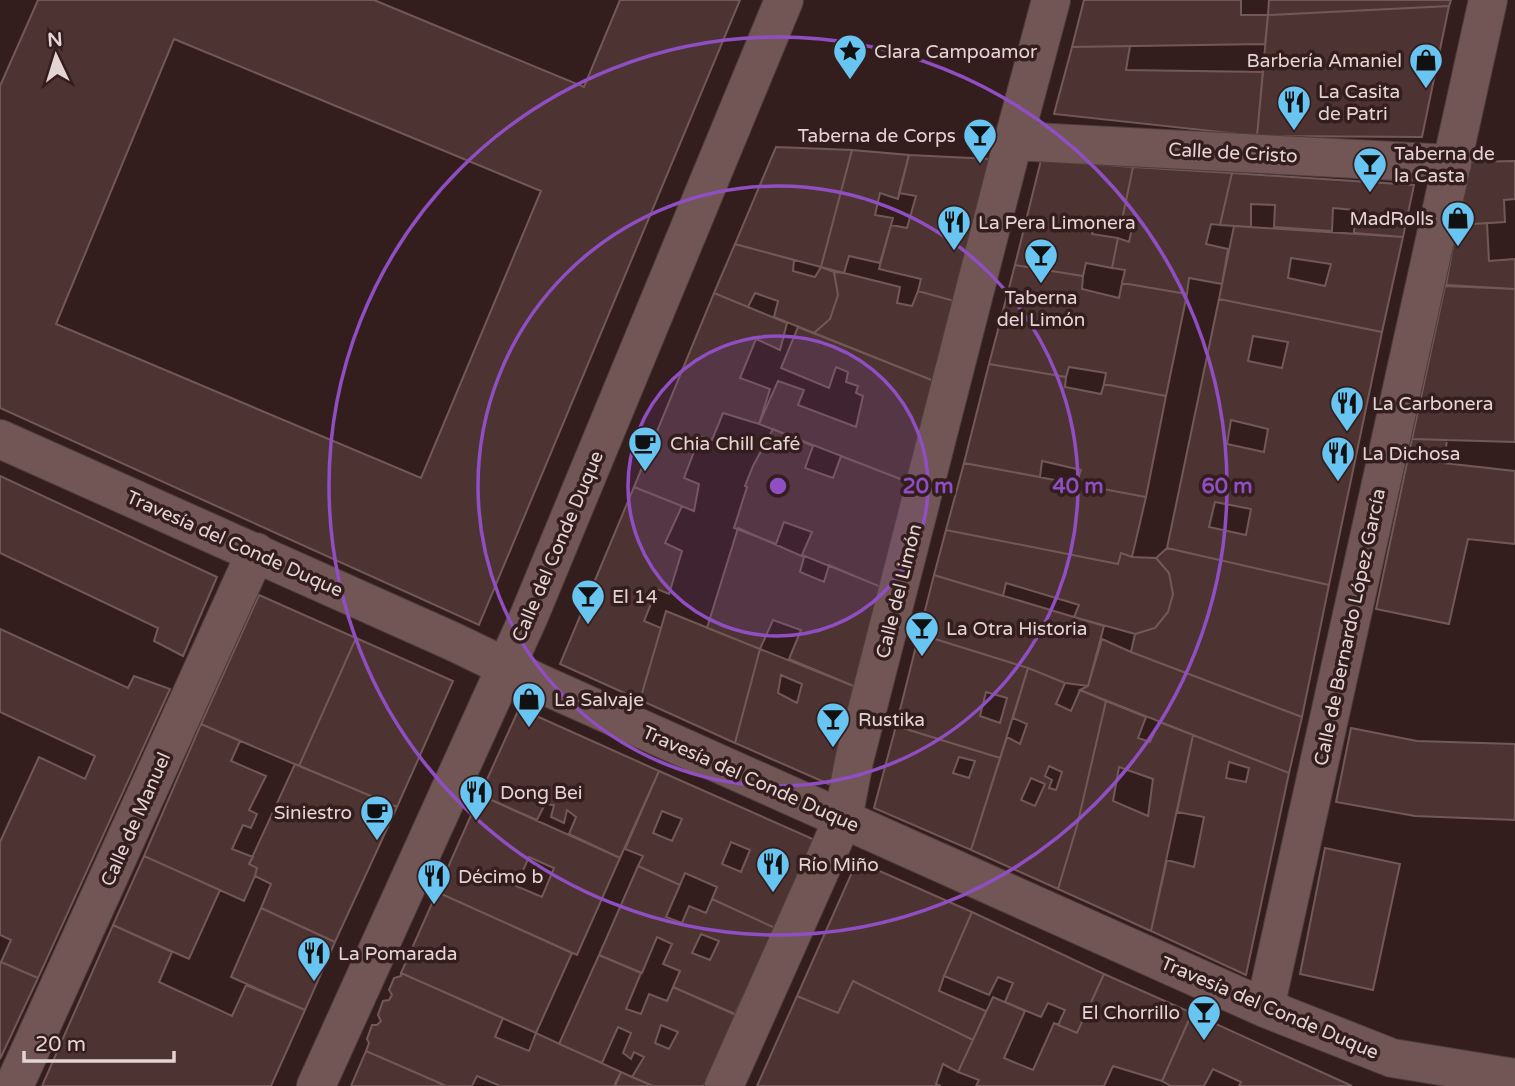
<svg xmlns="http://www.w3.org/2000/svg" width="1515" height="1086" viewBox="0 0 1515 1086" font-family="'Varela Round',sans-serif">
<rect width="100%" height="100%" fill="#341e1d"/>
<path fill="#4d3433" stroke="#735857" stroke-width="2" fill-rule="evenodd" d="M38,0H374L584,87L620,0H740L479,625L0,408V86ZM174,39L541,191L421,478L56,324Z
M1084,0H1241V15H1268L1265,44L1072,47Z
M1269,0H1451L1449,6L1268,15Z
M1449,6L1422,137L1257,136L1268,15Z
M1130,46L1126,70L1263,72L1257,136L1054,114L1072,47Z
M776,147L852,150L821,267L735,244Z
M852,150L909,155L898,199L880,193L875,215L893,218L880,263L849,256L844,273L821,267Z
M909,155L991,159L954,301L918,291L921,279L879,269L891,225L907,228L916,196L899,193Z
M1041,160L1133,167L1121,225L1095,220L1092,234L1118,238L1112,268L1086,263L1083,276L1015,265Z
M1515,161V199L1504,200L1505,222L1457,225L1469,162Z
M1133,167L1232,173L1220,225L1211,224L1206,244L1228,249L1222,284L1189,278L1187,294L1122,283L1125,270L1112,268L1118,238L1129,242L1132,228L1121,225Z
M1232,173L1414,185L1403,237L1354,233L1355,210L1333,208L1332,231L1274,227L1275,205L1251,204V227L1220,225Z
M1487,223L1489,261L1515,259V289L1446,285L1457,225Z
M1234,226L1403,237L1382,332L1219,299ZM1291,258L1331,264L1325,286L1288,278Z
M735,244L794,260L793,271L815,277L821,267L834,272L838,295L830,319L814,333L774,317L778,301L755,293L748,307L714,293Z
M1015,265L1083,276L1082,289L1119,298L1122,283L1187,294L1166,396L1104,384L1106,373L1069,367L1066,377L989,364Z
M834,272L844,273L900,287L897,303L912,306L918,291L954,301L934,381L814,333L830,319L838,295Z
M1445,286L1515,289V442L1412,439Z
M714,293L787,323L780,350L756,339L740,378L770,389L759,424L723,413L712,440L700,436L684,478L699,484L694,511L634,487Z
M1219,299L1382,332L1329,585L1167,548ZM1253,336L1288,342L1282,368L1248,361ZM1231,420L1268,429L1264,452L1227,444ZM1215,502L1251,509L1246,535L1209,527Z
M798,327L934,381L908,482L759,424L778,381L804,390L798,405L856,427L863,396L856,393L858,386L846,382L848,372L836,367L829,388L781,368Z
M989,364L1066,377L1065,387L1101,394L1104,384L1166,396L1146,497L1076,484L1081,470L1042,461L1040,477L964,463Z
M773,429L813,446L805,468L833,478L841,456L908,482L881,587L802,555L812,532L784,522L776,544L734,528L747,487L745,486L753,466Z
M1412,439L1447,440L1444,463L1515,471V544L1468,539L1449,624L1376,609Z
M964,463L1146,497L1132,557L1121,553L1118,564L946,530Z
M0,476L217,577L183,656L154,641L158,628L0,553Z
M634,487L682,506L665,543L682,551L669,594L657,589L644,621L661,628L640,700L560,664Z
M738,528L804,557L800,572L824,582L829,565L881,587L856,687L789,659L801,630L773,620L760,649L707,628Z
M946,530L1118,564L1121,553L1132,557L1156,558L1169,573L1173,594L1168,612L1155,628L1135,634L1074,617L1079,605L1006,583L1003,596L934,575Z
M1167,548L1329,585L1302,717L1131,652L1135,634L1155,628L1168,612L1173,594L1169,573L1156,558Z
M934,575L1104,626L1088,686L1065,683L1028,668L919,634Z
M259,595L356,638L299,766L201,724Z
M666,611L760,649L735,743L640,700Z
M0,629L128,688L134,676L170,689L38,978L1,962L11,940L0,935V842L39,757L85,779L95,756L0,712Z
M919,634L1028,668L1000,758L896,726ZM986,692L1007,698L1000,723L980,716Z
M356,638L453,681L397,807L299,766Z
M1102,639L1131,652L1302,717L1289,773L1080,690L1088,686Z
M760,649L856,687L831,785L735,743ZM781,675L802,684L797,703L778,693Z
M1028,668L1065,683L1056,704L1071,711L1080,690L1106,701L1077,826L1058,889L971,850L1007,737L1020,744L1027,724L1013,718ZM1049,766L1062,772L1056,790L1049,788L1052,780L1045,776ZM1031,778L1045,784L1035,806L1021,800Z
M1106,701L1146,717L1138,738L1150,742L1159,722L1193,735L1151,931L1058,889L1077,826ZM1119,767L1153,779L1148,816L1113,801Z
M523,710L659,771L620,858L569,834L576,817L567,810L564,823L551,817L554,805L545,804L537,820L480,795L517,713Z
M201,724L240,741L231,761L266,776L249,810L257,814L251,828L243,825L232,849L253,857L249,864L257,868L255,876L244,901L144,856Z
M896,726L1000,758L971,850L874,808ZM959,757L975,761L969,778L953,773Z
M1351,728L1417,741L1515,744V820L1415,816L1336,802Z
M1193,735L1289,773L1246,975L1151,931L1167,860L1194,867L1204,817L1177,812ZM1229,762L1249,768L1246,782L1226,778Z
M295,764L397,807L335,942L261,908L271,884L255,876L257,868L249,864Z
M659,771L815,840L775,928L712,899L717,887L685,873L680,885L638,866L643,856L625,849ZM662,811L682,819L672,841L653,833ZM731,842L750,850L741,872L722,864Z
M480,795L620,858L577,955L437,892ZM529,857L554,868L542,897L516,886Z
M1325,848L1400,864L1373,990L1300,974Z
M144,856L220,890L189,959L113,925Z
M857,861L972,912L944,976L939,991L986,1011L973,1040L853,981L838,1013L797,996Z
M638,866L680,885L666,917L682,923L689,906L706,913L712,899L775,928L735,1014L673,987L680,971L663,964L672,944L657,937L642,973L599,955ZM701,934L719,941L710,960L692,953Z
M437,892L572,953L536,1033L401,973Z
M261,908L335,942L305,1010L231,977Z
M972,912L1104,974L1077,1033L1058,1025L1065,1010L1048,1003L1041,1017L1005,1002L1013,983L998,977L989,995L944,976Z
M113,925L172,952L159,982L232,1016L246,985L305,1010L271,1086H42Z
M599,955L641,973L626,1009L641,1014L649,994L667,1001L673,987L736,1015L704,1086H653L632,1077L644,1057L634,1052L631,1059L623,1053L631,1033L618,1027L602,1063L559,1044ZM661,1025L678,1032L669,1049L655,1043Z
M1,962L38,978L0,1059V966Z
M401,973L503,1018L495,1037L529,1051L536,1033L621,1072L614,1086H500L477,1076L472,1086H446L366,1051L369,1043L367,1039L372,1025H377L381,1021L378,1015L383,1001L389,1000L392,995L389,990L394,978L401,976Z
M1104,974L1192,1013L1162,1081L1113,1066L1104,1086H976L979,1080L958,1072L993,997L1025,1011L1004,1058L1033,1070L1054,1023L1077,1033Z
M853,981L973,1040L958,1072L943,1064L936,1084L941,1086H757L797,996L838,1013Z
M1192,1013L1352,1086H1239L1241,1082L1213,1069L1204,1086H1171L1162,1081Z
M366,1051L442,1084L441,1086H351Z
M621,1072L632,1077L653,1086H615Z"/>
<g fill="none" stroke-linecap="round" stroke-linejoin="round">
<g stroke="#4f3c3c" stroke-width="40">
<path id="street" d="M1014,141L1452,164
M0,439L454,642L541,684L1265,1008L1392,1058L1515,1078
M1265,1008L1488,0
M14,1086L256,552
M316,1086L529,616L784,0
M724,1086L843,819L854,761L1008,161L1051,0"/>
</g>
<use href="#street" stroke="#715655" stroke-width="38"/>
</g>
<circle cx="778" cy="486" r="150" fill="#904ec3" fill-opacity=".12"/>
<g fill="none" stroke="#904ec3" stroke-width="3.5">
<circle cx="778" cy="486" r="150"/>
<circle cx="778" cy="486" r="300"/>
<circle cx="778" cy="486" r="449"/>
</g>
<defs>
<g id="sight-pin" transform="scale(1.75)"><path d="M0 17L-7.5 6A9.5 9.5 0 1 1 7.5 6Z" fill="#68c4f0" stroke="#341e1d"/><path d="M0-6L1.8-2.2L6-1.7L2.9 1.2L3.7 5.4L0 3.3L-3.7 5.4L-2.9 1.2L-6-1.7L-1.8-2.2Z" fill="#111"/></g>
<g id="shop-pin" transform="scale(1.75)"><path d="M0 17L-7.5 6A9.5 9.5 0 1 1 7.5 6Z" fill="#68c4f0" stroke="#341e1d"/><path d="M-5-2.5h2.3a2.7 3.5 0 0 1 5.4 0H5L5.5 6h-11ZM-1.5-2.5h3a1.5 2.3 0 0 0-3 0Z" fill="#111"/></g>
<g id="restaurant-pin" transform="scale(1.75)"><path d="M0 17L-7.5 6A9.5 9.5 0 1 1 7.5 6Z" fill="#68c4f0" stroke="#341e1d"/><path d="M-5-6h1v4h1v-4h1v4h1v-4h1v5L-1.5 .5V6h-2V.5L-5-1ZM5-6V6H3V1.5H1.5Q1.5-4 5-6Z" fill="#111"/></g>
<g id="bar-pin" transform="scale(1.75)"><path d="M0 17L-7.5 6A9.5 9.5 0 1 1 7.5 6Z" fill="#68c4f0" stroke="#341e1d"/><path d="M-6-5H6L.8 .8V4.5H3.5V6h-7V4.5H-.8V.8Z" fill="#111"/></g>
<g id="cafe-pin" transform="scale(1.75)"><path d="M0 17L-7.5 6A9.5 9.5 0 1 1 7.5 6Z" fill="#68c4f0" stroke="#341e1d"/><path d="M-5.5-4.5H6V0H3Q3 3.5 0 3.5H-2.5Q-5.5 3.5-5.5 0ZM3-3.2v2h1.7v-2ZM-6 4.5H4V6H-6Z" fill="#111"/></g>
</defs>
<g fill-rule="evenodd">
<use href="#sight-pin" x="850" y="51"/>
<use href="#shop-pin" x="1426" y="60"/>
<use href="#restaurant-pin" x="1294" y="102"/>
<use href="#bar-pin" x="980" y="135"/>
<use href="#bar-pin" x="1370" y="164"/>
<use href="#shop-pin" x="1458" y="218"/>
<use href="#restaurant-pin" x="954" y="222"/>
<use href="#bar-pin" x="1041" y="255"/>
<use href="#restaurant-pin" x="1347" y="403"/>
<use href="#cafe-pin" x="645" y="443"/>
<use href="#restaurant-pin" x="1338" y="453"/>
<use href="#bar-pin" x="588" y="596"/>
<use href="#bar-pin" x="922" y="628"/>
<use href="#shop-pin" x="529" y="699"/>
<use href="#bar-pin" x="833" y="719"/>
<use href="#restaurant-pin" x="476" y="792"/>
<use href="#cafe-pin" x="377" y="812"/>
<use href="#restaurant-pin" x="773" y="864"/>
<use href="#restaurant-pin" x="434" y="876"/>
<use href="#restaurant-pin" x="314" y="953"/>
<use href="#bar-pin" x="1204" y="1012"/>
</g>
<g text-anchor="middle" stroke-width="7" stroke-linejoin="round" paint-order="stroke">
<g font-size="19" fill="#e4d4d3" stroke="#341e1d" text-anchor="start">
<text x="874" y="58">Clara Campoamor</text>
<text x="1402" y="67" text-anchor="end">Barbería Amaniel</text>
<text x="1318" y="98">La Casita<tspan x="1318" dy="22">de Patri</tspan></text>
<text x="956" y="142" text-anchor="end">Taberna de Corps</text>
<text x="1394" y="160">Taberna de<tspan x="1394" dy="22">la Casta</tspan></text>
<text x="1434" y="225" text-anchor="end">MadRolls</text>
<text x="978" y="229">La Pera Limonera</text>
<text x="1041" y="304" text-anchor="middle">Taberna<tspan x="1041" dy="22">del Limón</tspan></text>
<text x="1372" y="410">La Carbonera</text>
<text x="670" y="450">Chia Chill Café</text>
<text x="1362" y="460">La Dichosa</text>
<text x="612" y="603">El 14</text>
<text x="946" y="635">La Otra Historia</text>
<text x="554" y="706">La Salvaje</text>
<text x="858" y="726">Rustika</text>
<text x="500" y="799">Dong Bei</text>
<text x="352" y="819" text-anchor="end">Siniestro</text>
<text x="798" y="871">Río Miño</text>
<text x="458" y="883">Décimo b</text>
<text x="338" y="960">La Pomarada</text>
<text x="1180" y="1019" text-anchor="end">El Chorrillo</text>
</g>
<g font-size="19" fill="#e4d4d3" stroke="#341e1d">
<text transform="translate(1233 152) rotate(3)" y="7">Calle de Cristo</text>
<text transform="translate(235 543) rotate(24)" y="7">Travesía del Conde Duque</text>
<text transform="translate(557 546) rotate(-67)" y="7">Calle del Conde Duque</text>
<text transform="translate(898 591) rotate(-76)" y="7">Calle del Limón</text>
<text transform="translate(1349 627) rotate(-78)" y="7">Calle de Bernardo López García</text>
<text transform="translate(751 778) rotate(24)" y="7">Travesía del Conde Duque</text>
<text transform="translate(135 819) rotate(-66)" y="7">Calle de Manuel</text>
<text transform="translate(1270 1007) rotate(23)" y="7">Travesía del Conde Duque</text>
</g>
</g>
<circle cx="778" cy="486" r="10" fill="#904ec3" stroke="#341e1d" stroke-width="3.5"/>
<g font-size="21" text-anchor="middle" font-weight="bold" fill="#904ec3" stroke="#341e1d" stroke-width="7" stroke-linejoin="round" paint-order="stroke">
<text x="928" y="493">20 m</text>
<text x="1078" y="493">40 m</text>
<text x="1227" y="493">60 m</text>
</g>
<g transform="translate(56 56) rotate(356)" stroke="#341e1d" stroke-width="5" paint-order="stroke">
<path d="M0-5L12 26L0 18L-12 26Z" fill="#e4d4d3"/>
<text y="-10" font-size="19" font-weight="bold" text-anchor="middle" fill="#e4d4d3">N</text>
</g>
<path d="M24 1051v10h150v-10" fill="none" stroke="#e4d4d3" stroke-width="3.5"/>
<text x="35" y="1051" font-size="21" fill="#e4d4d3" stroke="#341e1d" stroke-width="5" paint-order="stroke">20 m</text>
</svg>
